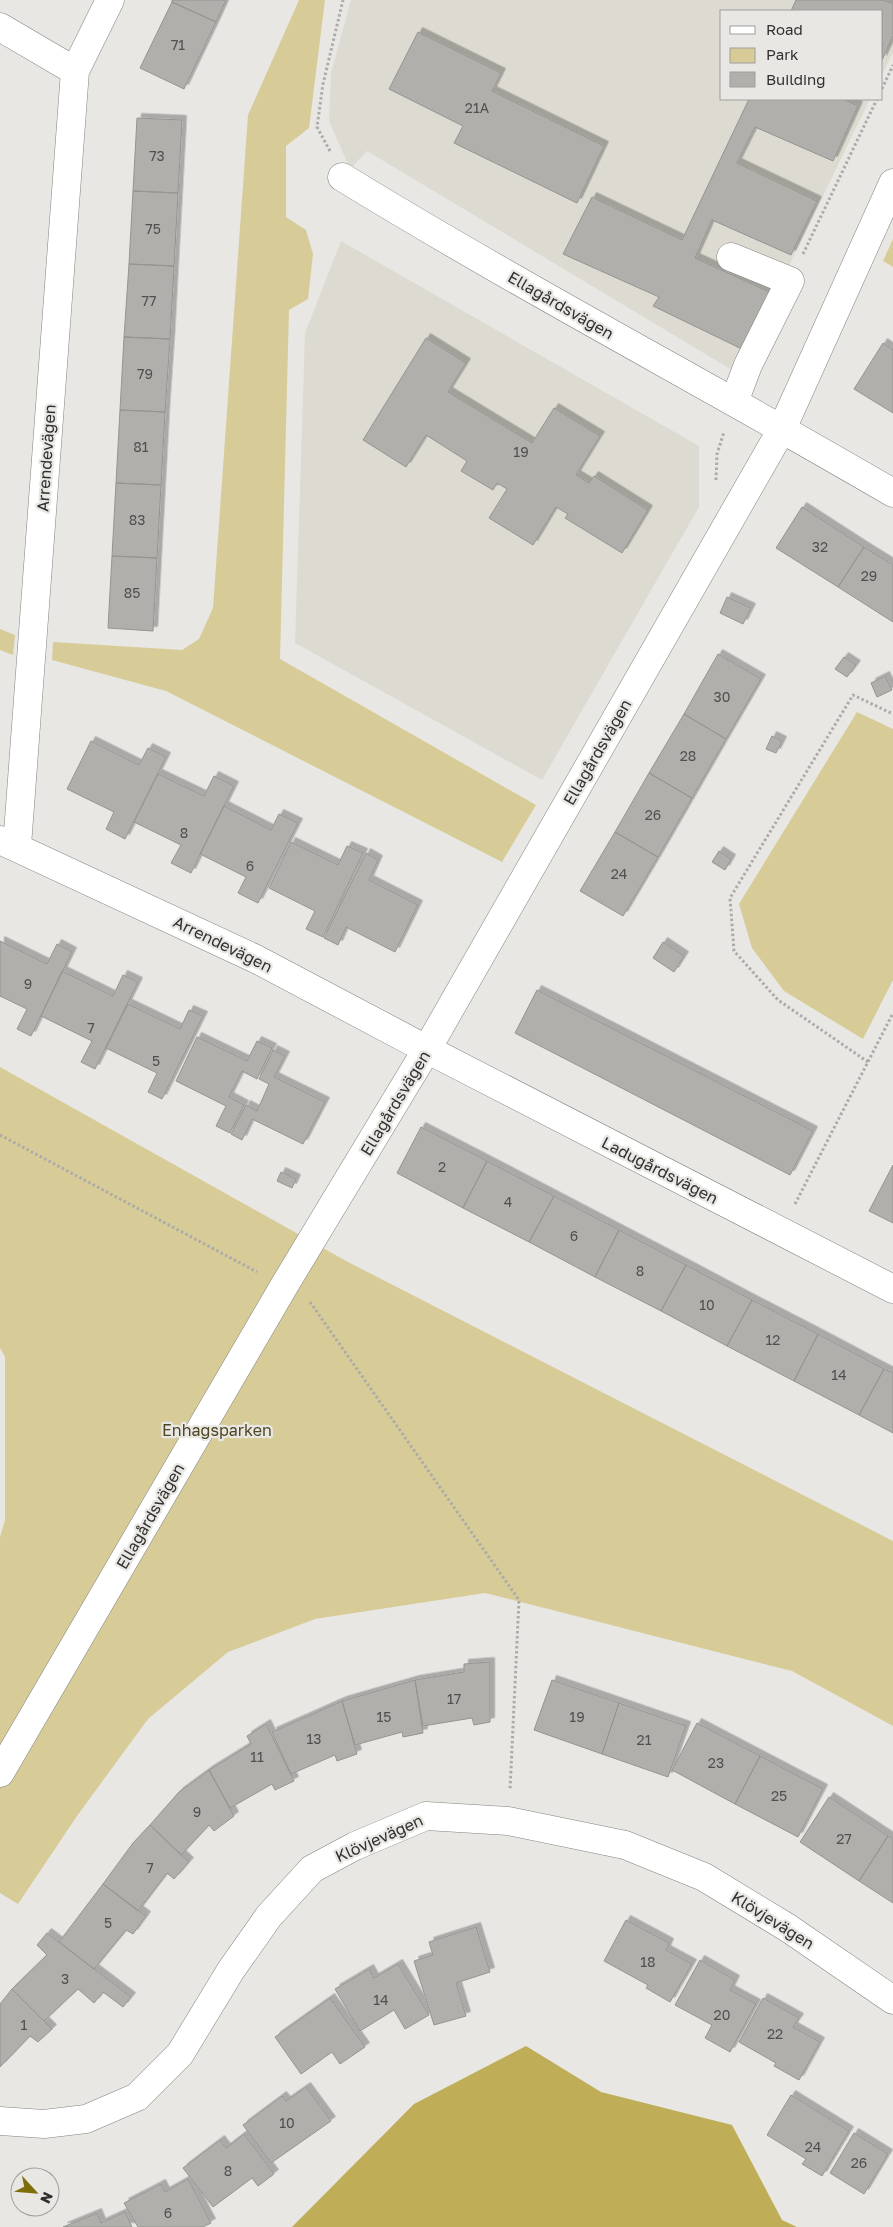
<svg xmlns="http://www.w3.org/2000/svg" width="893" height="2227" viewBox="0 0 893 2227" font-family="'Golos Text',sans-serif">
<defs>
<filter id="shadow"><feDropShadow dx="4.5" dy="-4.5" stdDeviation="0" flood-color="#0004"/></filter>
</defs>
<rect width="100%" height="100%" fill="#e8e7e4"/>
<path fill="#dddbd1" d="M351,0H893V52L882,75V11H722V99H870L737,373L367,151L350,169L329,121L331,73Z
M341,241L699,446V507L542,780L295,643L305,333Z"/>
<path fill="#d7cc97" d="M299,0H325L309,128L286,146V217L306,230L313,254L308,299L289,310L280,659L536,805L502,862L166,691L52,660L53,642L182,650L199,639L213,608L248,115Z
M893,239V267L883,261Z
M0,629L15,635L13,655L0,650Z
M857,712L893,729V980L863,1039L784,991L752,948L739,904Z
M0,1067L348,1262L893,1541V1726L792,1671L485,1593L315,1619L228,1652L148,1719L77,1816L18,1904L0,1893V1537L5,1520V1357L0,1348Z"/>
<path fill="#bfae57" d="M526,2046L601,2092L732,2125L782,2220L797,2227H292L414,2104Z"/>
<path fill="#b0afac" stroke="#949491" filter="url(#shadow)" d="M172,0H226L216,22L172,2Z
M796,0H883L893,4V36L882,60V11H791Z
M172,2L216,22L184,89L140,68Z
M418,32L501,73L492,91L604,146L577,203L454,143L463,126L389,89Z
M749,99H843L858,106L833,161L755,127L737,163L817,201L791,255L712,220L695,258L776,295L748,352L653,306L659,297L563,254L592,197L682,240Z
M137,118L182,120L178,193L133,191Z
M133,191L178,193L174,266L129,264Z
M129,264L174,266L170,339L124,337Z
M124,337L170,339L165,412L120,410Z
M426,338L466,363L448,392L532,443L554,408L600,436L576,475L589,483L594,476L648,510L622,553L565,518L568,514L556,507L533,545L489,518L507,489L497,483L493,490L461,471L467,461L426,435L406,467L363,440Z
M883,343L893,350V413L854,389Z
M120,410L165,412L161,485L116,483Z
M116,483L161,485L157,558L112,556Z
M802,507L864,547L838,587L776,548Z
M864,547L893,565V622L838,587Z
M112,556L157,558L153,631L108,628Z
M727,597L751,608L743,624L720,613Z
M718,654L761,679L726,739L684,714Z
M844,657L856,665L847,677L835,669Z
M885,676L892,690L877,697L871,683Z
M684,714L726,739L692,798L649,773Z
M772,736L782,741L776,753L766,749Z
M91,741L139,765L148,748L166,757L125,839L106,829L114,812L67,789Z
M649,773L692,798L658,857L615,832Z
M158,774L204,796L214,776L234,786L191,873L171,863L181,845L134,822Z
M224,806L271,830L279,814L298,823L258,903L238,893L246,877L200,854Z
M615,832L658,857L623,916L580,891Z
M291,842L338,865L347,846L363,853L323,937L306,929L315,911L269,888Z
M719,851L731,859L725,870L712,862Z
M366,853L378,860L369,880L418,905L395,952L346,927L338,945L324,938Z
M0,941L47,964L57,944L72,952L31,1036L17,1029L27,1009L0,996Z
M663,942L684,956L674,972L653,958Z
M62,971L113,996L123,975L138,982L95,1069L81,1062L92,1041L41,1016Z
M537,990L813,1131L790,1175L515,1033Z
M128,1004L180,1029L189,1010L203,1016L162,1099L148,1092L157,1073L106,1048Z
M197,1037L247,1061L257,1041L272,1048L257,1079L242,1071L229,1097L244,1105L230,1133L216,1126L226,1106L176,1081Z
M273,1050L285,1056L274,1077L325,1102L303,1144L252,1119L242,1140L231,1134L246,1105L257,1111L269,1084L259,1079Z
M421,1127L487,1161L463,1208L397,1173Z
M487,1161L554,1196L529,1242L463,1208Z
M893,1165V1223L869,1211Z
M281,1172L296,1179L292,1188L277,1181Z
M554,1196L619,1230L595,1277L529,1242Z
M619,1230L686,1265L661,1311L595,1277Z
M686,1265L752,1300L727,1346L661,1311Z
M752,1300L818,1334L794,1381L727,1346Z
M818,1334L884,1369L859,1415L794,1381Z
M884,1369L893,1373V1433L859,1415Z
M490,1662V1722L474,1725L472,1718L423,1726L415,1680L464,1672V1664Z
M415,1680L423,1733L403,1737L402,1732L355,1745L342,1701Z
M552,1680L619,1703L602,1754L534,1730Z
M342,1701L357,1754L337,1761L335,1755L291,1774L272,1732Z
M619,1703L686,1726L668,1777L602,1754Z
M697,1723L760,1756L735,1804L672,1770Z
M266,1724L294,1781L275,1790L272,1784L230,1808L209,1770L251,1744L247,1736Z
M760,1756L823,1789L798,1837L735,1804Z
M209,1770L234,1816L214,1831L209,1825L181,1855L150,1825L179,1792Z
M829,1797L888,1836L859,1881L800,1842Z
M150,1825L189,1862L174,1879L167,1873L138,1911L103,1884L133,1843Z
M888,1836L893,1839V1903L859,1881Z
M103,1884L146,1916L133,1934L126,1930L94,1969L59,1942Z
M626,1920L669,1943L666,1950L692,1964L670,2002L646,1988L648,1985L604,1961Z
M476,1927L490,1972L456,1983L466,2016L434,2025L414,1961L433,1955L429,1942Z
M47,1933L131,1997L123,2007L103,1992L94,2003L78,1989L44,2021L12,1989L47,1955L37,1945Z
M700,1960L735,1980L730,1990L756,2004L730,2052L705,2038L712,2025L675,2005Z
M398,1964L429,2015L405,2029L394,2010L360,2031L335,1989L369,1969L374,1978Z
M12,1989L52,2029L38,2042L30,2036L0,2067V2004Z
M330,1998L365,2047L340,2064L332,2052L301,2074L275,2037Z
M763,1998L799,2018L793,2027L820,2042L799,2080L774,2066L776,2063L739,2042Z
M306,2087L331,2121L271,2163L243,2125L282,2096L286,2101Z
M791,2095L849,2131L822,2176L802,2164L806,2159L767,2135Z
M854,2133L888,2154L864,2194L830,2173Z
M244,2134L274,2174L258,2186L252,2178L213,2207L183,2168L220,2140L226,2148Z
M188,2179L211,2223L203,2227H138L124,2203L161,2184L165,2192Z
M125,2212L132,2227H63L97,2213L101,2223Z"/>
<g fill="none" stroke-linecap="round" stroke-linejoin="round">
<g stroke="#838380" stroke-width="29">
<path id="street" d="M0,27L75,71L17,846
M75,71L110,0
M342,177C523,288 710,386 893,493
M731,257L790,281L748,365L734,402
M0,840L256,959L411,1041L893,1289
M0,1773L284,1286L427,1049L782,429L893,183
M0,2121L44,2124L86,2119L137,2097L180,2054L231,1970L269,1916L312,1869L355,1846L426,1816L508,1821L625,1845L704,1877L788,1928L893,2000"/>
</g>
<path stroke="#acaba9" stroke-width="3" stroke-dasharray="2.5 2.5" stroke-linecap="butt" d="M882,89L893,65
M330,151L317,127L323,84L343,0
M803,254L877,99
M716,480L717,454L724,432
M868,1062L778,1000L734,951L730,898L853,695L893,714
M0,1135L257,1272
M795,1204L893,1013
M310,1302L519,1600L510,1790"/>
<use href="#street" stroke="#fff" stroke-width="28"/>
</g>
<g text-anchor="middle" stroke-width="4.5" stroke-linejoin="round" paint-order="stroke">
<g font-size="14" fill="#51504e">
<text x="178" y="50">71</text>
<text x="477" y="113">21A</text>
<text x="157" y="161">73</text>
<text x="153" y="234">75</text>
<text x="149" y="306">77</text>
<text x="145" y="379">79</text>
<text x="141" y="452">81</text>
<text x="521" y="457">19</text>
<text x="137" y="525">83</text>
<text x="820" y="552">32</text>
<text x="869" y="581">29</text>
<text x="132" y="598">85</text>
<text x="722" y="702">30</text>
<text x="688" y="761">28</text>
<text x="653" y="820">26</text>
<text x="184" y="838">8</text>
<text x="250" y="871">6</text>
<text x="619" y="879">24</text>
<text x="28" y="989">9</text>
<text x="91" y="1033">7</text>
<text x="156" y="1066">5</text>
<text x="442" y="1172">2</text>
<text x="508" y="1207">4</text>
<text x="574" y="1241">6</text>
<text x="640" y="1276">8</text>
<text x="707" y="1310">10</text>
<text x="773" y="1345">12</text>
<text x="839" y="1380">14</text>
<text x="454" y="1704">17</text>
<text x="384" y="1722">15</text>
<text x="577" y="1722">19</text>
<text x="314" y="1744">13</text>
<text x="644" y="1745">21</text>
<text x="257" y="1762">11</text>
<text x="716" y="1768">23</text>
<text x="779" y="1801">25</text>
<text x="197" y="1817">9</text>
<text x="844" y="1844">27</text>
<text x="150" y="1873">7</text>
<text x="108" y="1928">5</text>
<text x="648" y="1967">18</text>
<text x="65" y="1984">3</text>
<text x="381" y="2005">14</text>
<text x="722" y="2020">20</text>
<text x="24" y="2030">1</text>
<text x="775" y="2039">22</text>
<text x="287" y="2128">10</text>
<text x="813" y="2152">24</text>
<text x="859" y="2168">26</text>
<text x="228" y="2176">8</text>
<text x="168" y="2218">6</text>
</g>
<g font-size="16" fill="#31302f" stroke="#e8e7e4">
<text transform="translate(561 305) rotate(30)" y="6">Ellagårdsvägen</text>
<text transform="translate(46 458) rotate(-86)" y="6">Arrendevägen</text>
<text transform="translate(597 752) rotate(-60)" y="6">Ellagårdsvägen</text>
<text transform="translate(223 944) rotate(26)" y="6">Arrendevägen</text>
<text transform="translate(395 1103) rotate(-59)" y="6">Ellagårdsvägen</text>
<text transform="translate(660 1170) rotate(27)" y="6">Ladugårdsvägen</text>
<text transform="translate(150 1516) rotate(-60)" y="6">Ellagårdsvägen</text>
<text transform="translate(379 1838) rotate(-24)" y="6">Klövjevägen</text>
<text transform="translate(773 1920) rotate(32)" y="6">Klövjevägen</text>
</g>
<g font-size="16" fill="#4e4621" stroke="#e8e7e4">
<text x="217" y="1436">Enhagsparken</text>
</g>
</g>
<rect x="720" y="10" width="162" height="90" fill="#e8e7e4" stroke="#9f9e9c"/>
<rect x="730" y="26" width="25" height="8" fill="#ffffff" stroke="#9f9e9c"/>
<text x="766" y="35" font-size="15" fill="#31302f">Road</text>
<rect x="730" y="48" width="25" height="15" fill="#d7cc97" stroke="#9f9e9c"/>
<text x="766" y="60" font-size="15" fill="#31302f">Park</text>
<rect x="730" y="72" width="25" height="15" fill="#b0afac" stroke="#9f9e9c"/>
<text x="766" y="85" font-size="15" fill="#31302f">Building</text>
<g transform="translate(35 2192) rotate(116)"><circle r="24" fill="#e8e7e4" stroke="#9f9e9c"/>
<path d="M0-4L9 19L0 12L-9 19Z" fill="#7e6e0a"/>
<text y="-8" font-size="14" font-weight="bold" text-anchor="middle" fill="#31302f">N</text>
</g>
</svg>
